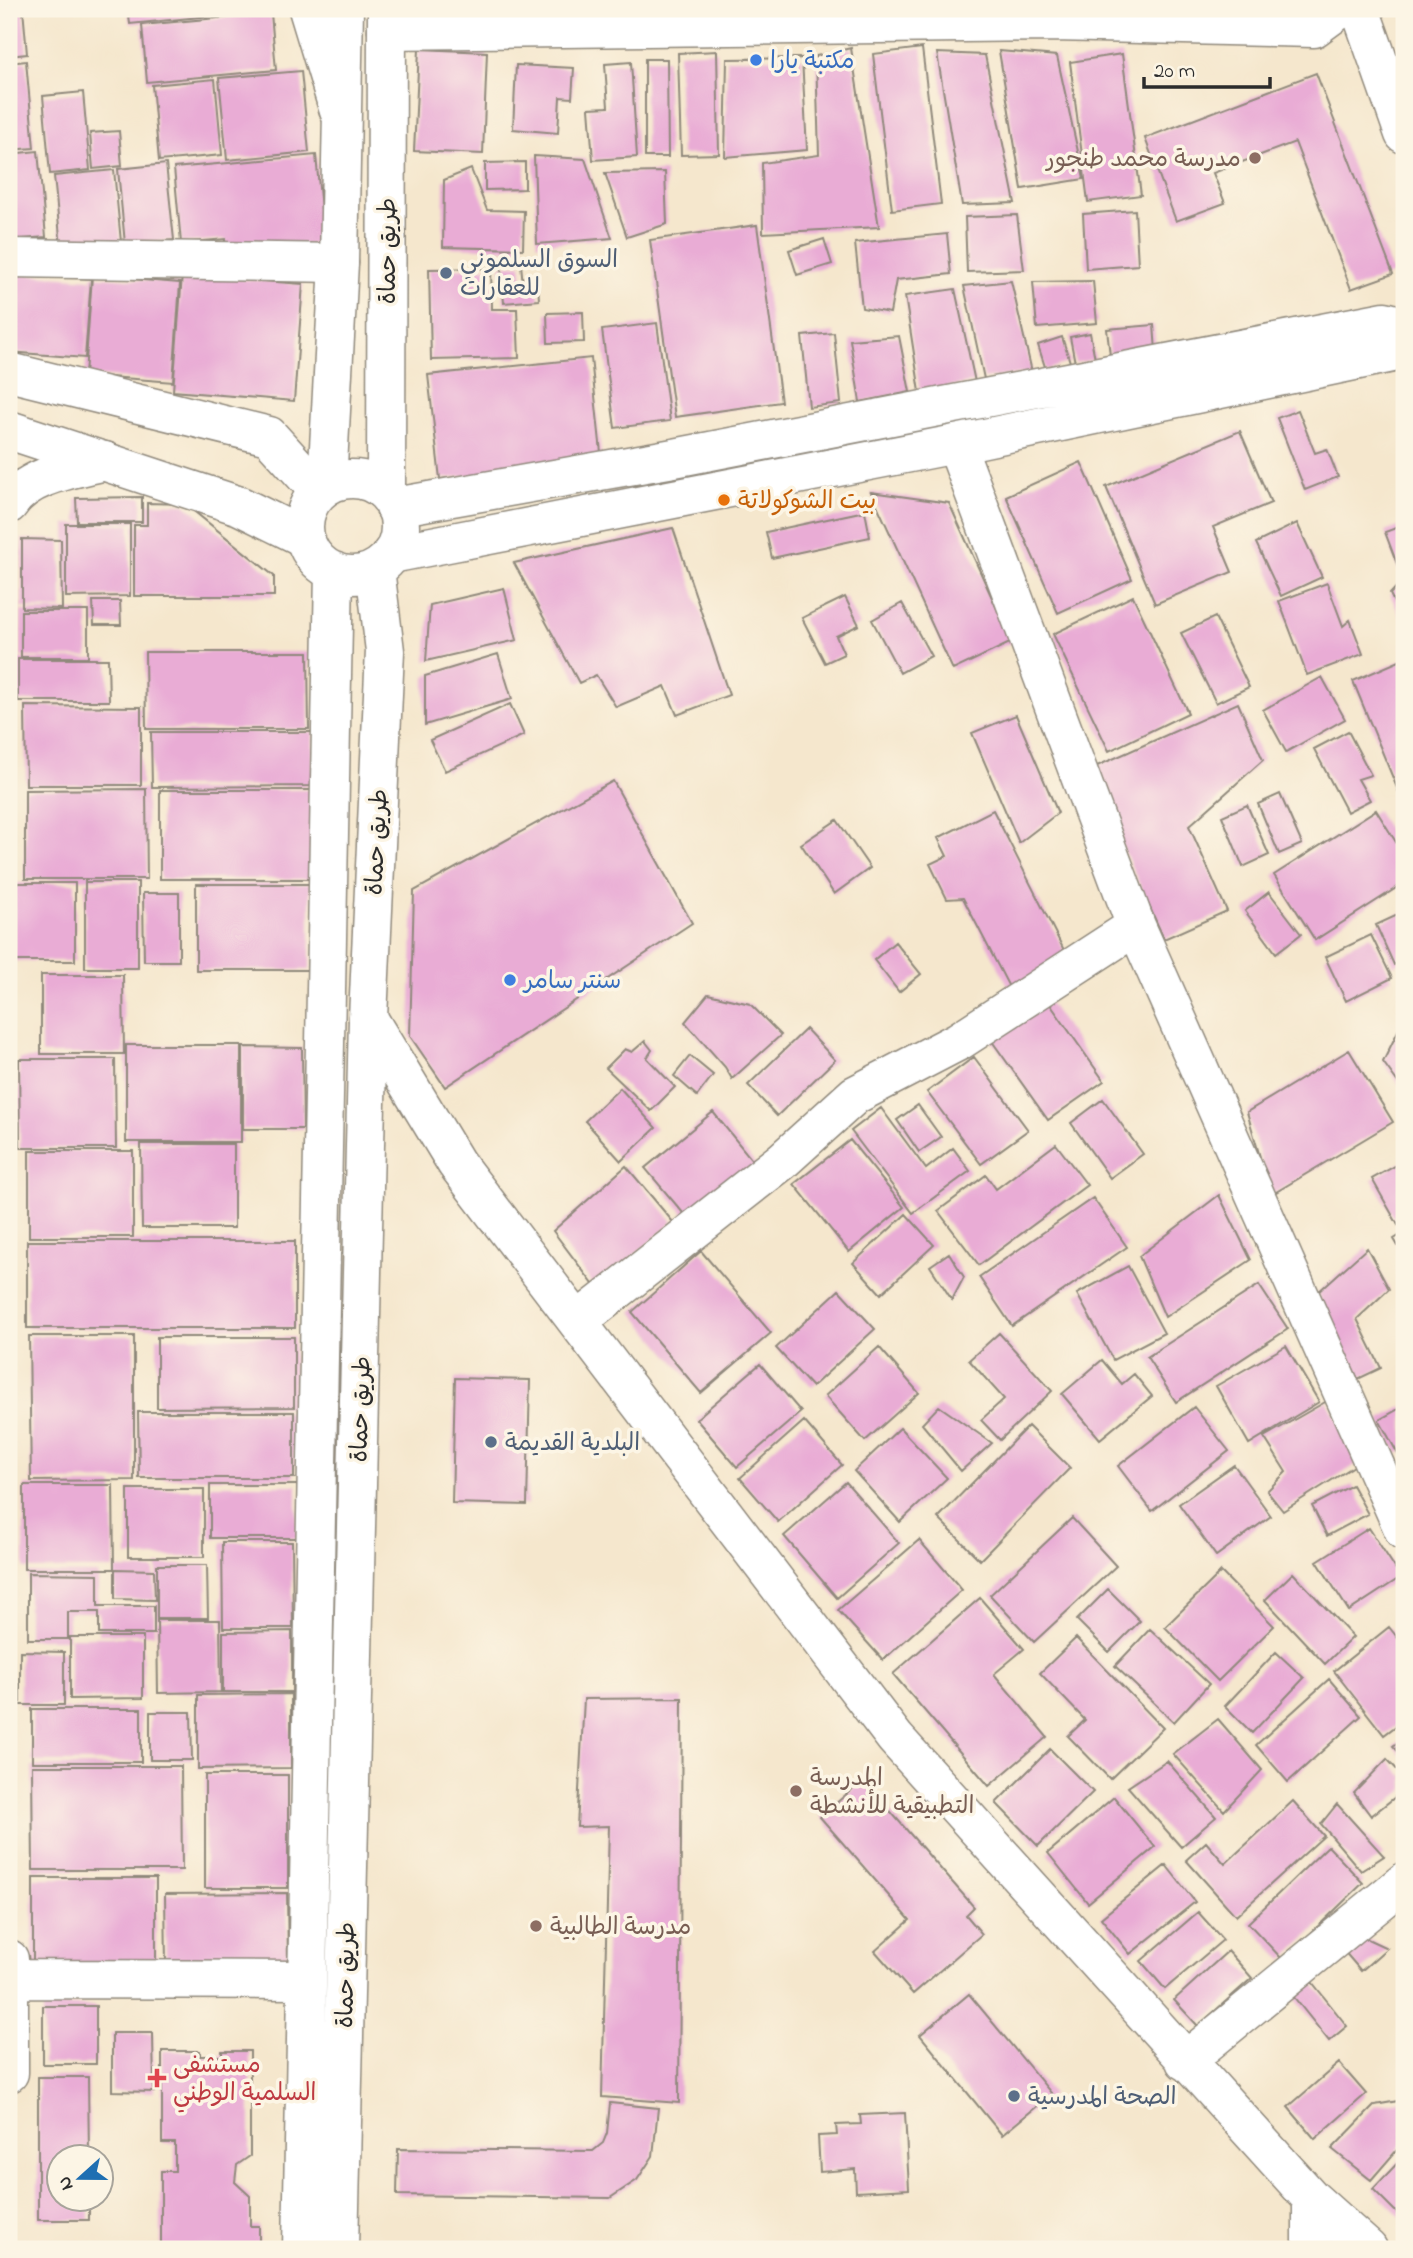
<svg xmlns="http://www.w3.org/2000/svg" width="1413" height="2258" viewBox="0 0 1413 2258" font-family="'Indie Flower','Playpen Sans Arabic',sans-serif">
<rect width="100%" height="100%" fill="#fcf5e5"/>
<filter id="ink" filterUnits="userSpaceOnUse"><feTurbulence type="fractalNoise" baseFrequency=".0143" numOctaves="2"/><feDisplacementMap in="SourceGraphic" scale="14" xChannelSelector="R" yChannelSelector="G"/><feConvolveMatrix kernelMatrix="1 2 1 2 8 2 1 2 1" color-interpolation-filters="sRGB"/></filter>
<filter id="wash" filterUnits="userSpaceOnUse"><feTurbulence type="fractalNoise" baseFrequency=".00686" numOctaves="4" result="noise"/><feDisplacementMap in="SourceGraphic" scale="28" xChannelSelector="R" yChannelSelector="G"/><feGaussianBlur stdDeviation="1.57" result="paint"/><feColorMatrix in="noise" values="0 0 0 0 0 0 0 0 0 0 0 0 0 0 0 0 0 1.4 0 .05"/><feComposite in="paint" operator="in"/></filter>
<g filter="url(#wash)">
<rect width="100%" height="100%" fill="#f5e7cd"/>
<g id="blocks">
<path fill="#e9acd5" d="M9,9H23L27,54L9,56Z
M128,9H261V11L130,24Z
M271,13L276,70L147,82L142,25Z
M851,48L879,227L763,233L762,163L819,155L816,56Z
M922,48L941,204L892,210L873,54Z
M419,49L487,52L483,154L414,151Z
M717,51L719,154L681,155L678,53Z
M999,51L1057,56L1084,179L1022,189Z
M937,53L985,55L1015,203L962,205Z
M1122,54L1141,195L1088,202L1070,62Z
M802,58L807,150L725,157L727,59Z
M645,59H667L668,157H645Z
M26,61L34,148L9,150V63Z
M631,62L637,157L593,160L589,108L608,107L605,64Z
M516,65L574,68L572,98L560,97L558,133L513,129Z
M301,71L309,152L227,160L219,78Z
M1316,73L1393,274L1351,289L1295,142L1213,173L1225,203L1176,221L1145,138Z
M215,79L222,155L159,161L152,85Z
M83,92L90,170L50,174L43,96Z
M119,131L122,166L93,169L90,133Z
M38,151L46,237L9,240V154Z
M316,155L324,243L226,252L225,239L181,243L174,168Z
M534,156L585,159L612,238L537,244Z
M525,162V189L485,190V163Z
M166,164L174,240L125,244L118,169Z
M471,169L487,210L524,211L523,249L443,247L444,180Z
M114,170L121,242L61,247L54,176Z
M665,172L667,224L627,237L605,173Z
M1135,210L1138,265L1086,269L1083,214Z
M1017,215L1024,270L967,272L965,217Z
M757,225L781,402L675,417L650,240Z
M947,234L951,274L896,280L890,313L862,308L855,243Z
M824,239L832,264L797,275L789,250Z
M521,264L523,285L538,284L539,300L504,303L501,266Z
M491,268L492,309H517L519,358L431,360L429,269Z
M9,273L91,279L85,358L9,352Z
M182,275L303,284L294,401L173,391Z
M92,276L180,283L173,382L85,375Z
M1011,281L1032,372L984,379L964,286Z
M1093,281L1097,323L1037,328L1033,282Z
M955,289L975,382L920,392L905,296Z
M583,312L584,342L548,343L547,313Z
M657,323L670,421L615,428L602,330Z
M1154,325L1156,351L1110,356L1107,329Z
M834,333L841,403L809,407L802,336Z
M1090,333L1095,359L1075,363L1070,337Z
M899,336L910,392L860,402L850,340Z
M1062,337L1070,362L1046,370L1038,345Z
M591,358L602,462L440,479L428,375Z
M1298,410L1315,453L1327,449L1338,477L1305,490L1277,418Z
M1240,431L1271,503L1213,527L1232,572L1155,604L1106,487Z
M1081,462L1132,579L1058,613L1006,496Z
M871,492L949,503L1012,642L953,670Z
M142,497V522H77L76,498Z
M147,503L185,504L274,576V596H134V525H147Z
M865,511L870,537L772,558L766,532Z
M1297,523L1322,577L1281,596L1256,543Z
M66,524H130V596L66,597Z
M1404,525V624L1390,594L1403,580L1385,532Z
M673,528L729,695L677,715L665,686L616,707L596,675L579,683L514,563Z
M22,539L61,540L62,609L22,608Z
M1327,583L1343,626L1350,620L1363,654L1307,675L1279,601Z
M504,588L517,640L426,661L430,605Z
M1133,596L1188,713L1109,751L1053,634Z
M845,597L859,625L836,636L844,654L825,663L802,618Z
M93,601H120L121,625H94Z
M902,603L931,656L900,673L872,620Z
M21,611H88V657H21Z
M1215,617L1249,687L1216,703L1181,633Z
M145,652H308L309,729H146Z
M498,654L512,699L425,725V676Z
M18,659H108L109,701H18Z
M1404,659V799L1402,800L1353,681Z
M1322,677L1345,719L1286,752L1263,710Z
M1238,703L1263,760L1189,826L1227,911L1164,939L1088,770Z
M510,704L524,735L445,771L430,740Z
M25,706L141,707V785H26Z
M1016,715L1058,813L1019,843L972,733Z
M1348,731L1371,775L1358,779L1370,800L1347,812L1314,749Z
M151,732H313V786L152,787Z
M613,781L692,923L445,1087L410,1036L414,891Z
M146,789L147,879H25V790Z
M160,790H314L313,879H160Z
M1280,794L1302,844L1279,854L1258,804Z
M1247,805L1269,855L1243,867L1222,816Z
M993,810L1070,962L1011,991L963,898L947,899L930,864L947,856L938,838Z
M1376,810L1404,855V883L1315,940L1274,875Z
M837,820L870,868L834,894L801,844Z
M85,882H138V968H85Z
M14,883H75V961H14Z
M196,884H310V970H196Z
M1269,892L1301,934L1276,953L1245,911Z
M143,893H179V961H144Z
M1404,912V960L1394,965L1376,925Z
M1371,935L1392,978L1346,1001L1325,957Z
M895,942L921,974L899,992L874,960Z
M41,975H123L124,1054H41Z
M708,994L750,1004L781,1035L732,1079L725,1067L685,1022Z
M1045,997L1104,1081L1048,1120L989,1037Z
M806,1029L835,1060L777,1116L748,1085Z
M1399,1029L1404,1036V1091L1383,1062Z
M645,1041L652,1050L647,1058L675,1087L651,1111L606,1068L625,1049L632,1052Z
M126,1045H241V1142H126Z
M243,1047L302,1048L303,1129H243Z
M1349,1050L1393,1122L1271,1195L1247,1112Z
M690,1056L713,1075L697,1096L674,1076Z
M974,1057L1028,1130L981,1164L927,1092Z
M19,1059H115L116,1148H20Z
M620,1088L656,1128L621,1161L585,1121Z
M1103,1099L1143,1154L1110,1178L1071,1123Z
M918,1105L941,1137L919,1152L897,1120Z
M881,1108L926,1169L953,1148L970,1171L913,1213L851,1131Z
M713,1112L757,1166L689,1220L645,1168Z
M850,1140L904,1207L849,1252L794,1184Z
M141,1144H234V1228H142Z
M1056,1144L1087,1185L979,1265L938,1211L986,1175L996,1189Z
M29,1151H133V1237H29Z
M1404,1161V1221L1398,1225L1372,1179Z
M626,1166L673,1222L596,1288L553,1231Z
M1219,1195L1251,1260L1165,1317L1139,1256Z
M1093,1198L1127,1247L1012,1326L979,1277Z
M906,1214L934,1245L881,1294L853,1263Z
M1404,1233V1256L1394,1239Z
M27,1241H295V1328H27Z
M1367,1248L1389,1289L1357,1319L1381,1368L1358,1379L1317,1293Z
M701,1251L771,1333L701,1393L632,1312Z
M949,1253L964,1277L952,1300L930,1266Z
M1128,1266L1164,1333L1113,1360L1077,1294Z
M1259,1285L1288,1329L1176,1402L1147,1357Z
M839,1290L875,1329L812,1387L776,1348Z
M999,1333L1052,1391L1000,1440L981,1420L1004,1399L969,1360Z
M29,1336H134V1480L31,1481Z
M157,1337H294V1407L157,1408Z
M1286,1346L1319,1402L1249,1444L1216,1386Z
M879,1347L919,1393L865,1441L825,1396Z
M1102,1360L1122,1384L1134,1374L1152,1396L1100,1439L1062,1394Z
M760,1364L801,1412L737,1467L696,1419Z
M455,1378L530,1380L527,1505L452,1503Z
M1327,1401L1362,1461L1283,1511L1267,1491L1286,1472L1264,1437Z
M939,1406L992,1443L961,1471L922,1424Z
M1404,1406V1450L1398,1454L1379,1420Z
M1194,1407L1229,1451L1152,1511L1118,1466Z
M138,1412H294V1478H139Z
M804,1421L842,1465L778,1522L740,1478Z
M1028,1426L1070,1468L980,1560L938,1518Z
M900,1428L947,1478L900,1522L854,1471Z
M1234,1465L1271,1516L1216,1556L1179,1504Z
M846,1482L899,1543L837,1598L784,1536Z
M24,1485H113L114,1569H24Z
M210,1485H297V1538H210Z
M1352,1485L1368,1514L1327,1536L1312,1506Z
M128,1489H204V1557H128Z
M1072,1518L1116,1566L1034,1642L990,1595Z
M1369,1528L1401,1577L1349,1611L1317,1561Z
M919,1540L962,1590L883,1660L838,1610Z
M222,1542H292L293,1628H223Z
M157,1565H207L208,1618H157Z
M115,1569L154,1570L155,1600L115,1599Z
M1221,1572L1274,1626L1218,1681L1165,1627Z
M28,1573L98,1574V1606H154V1634H99V1612H68V1639H28Z
M1293,1573L1353,1637L1325,1664L1265,1600Z
M1108,1589L1140,1621L1109,1652L1077,1620Z
M980,1598L1024,1649L994,1674L1047,1737L989,1786L893,1674Z
M157,1620H220L221,1692L158,1693Z
M1389,1627L1404,1646V1720L1384,1735L1334,1671Z
M1150,1629L1209,1684L1174,1722L1115,1666Z
M292,1631V1692H223V1632Z
M70,1637H143V1698L70,1699Z
M1076,1638L1163,1728L1110,1779L1068,1736L1085,1720L1040,1673Z
M20,1651L64,1652V1705H20Z
M1276,1652L1304,1678L1252,1733L1225,1706Z
M1329,1679L1361,1716L1288,1782L1256,1745Z
M291,1694V1768L198,1769V1695Z
M682,1698L679,2103L602,2097L609,1826L577,1827L584,1699Z
M32,1709H141V1762H32Z
M150,1712H191L192,1760H150Z
M1218,1719L1262,1770L1224,1811L1173,1754Z
M1404,1738V1758L1393,1746Z
M1050,1749L1093,1792L1038,1846L996,1803Z
M1387,1759L1404,1777V1790L1371,1816L1354,1793Z
M1167,1761L1216,1817L1181,1847L1128,1787Z
M32,1766H181L182,1870H33Z
M205,1775H288V1888H205Z
M863,1780L974,1907L966,1915L982,1934L913,1994L875,1951L910,1920L820,1817Z
M1114,1797L1155,1847L1088,1903L1048,1853Z
M1293,1801L1324,1836L1236,1916L1186,1860L1206,1842L1225,1864Z
M1337,1804L1384,1856L1361,1871L1321,1824Z
M1328,1846L1363,1883L1283,1960L1248,1923Z
M1166,1865L1195,1902L1130,1954L1101,1918Z
M33,1878H156V1965L33,1966Z
M287,1893L288,1965H166L165,1894Z
M1198,1912L1223,1940L1165,1989L1141,1961Z
M1361,1936L1387,1948L1361,1971L1344,1951Z
M1228,1951L1252,1978L1198,2026L1174,2000Z
M1312,1982L1347,2026L1329,2041L1293,1996Z
M969,1994L1052,2094L1002,2135L920,2035Z
M43,2006H96V2064H43Z
M112,2033H153L154,2092L112,2091Z
M162,2051H200V2056H222V2051H250V2156L237,2165L235,2182L250,2196V2226H259V2249H161V2171H175V2143H162Z
M1339,2063L1366,2094L1315,2139L1288,2107Z
M38,2077H88L89,2156H60V2198H89V2220H38Z
M1404,2100V2142L1371,2180L1332,2149L1375,2105Z
M610,2103L658,2108L653,2156L637,2180L610,2198L397,2195L398,2149L593,2151L603,2143L607,2133Z
M905,2113L909,2189L856,2192L855,2169L820,2172L818,2136L837,2135L836,2125L861,2124L860,2115Z
M1404,2156V2220L1373,2189Z"/>
</g>
</g>
<g filter="url(#ink)">
<use href="#blocks" fill-opacity="0" stroke="#90897c" stroke-width="2"/>
<g fill="none" stroke-linecap="round" stroke-linejoin="round">
<g stroke="#90897c" stroke-width="41">
<path id="minor" d="M308,9L339,111
M1360,9L1404,134
M387,30L1054,22L1314,28L1340,9
M9,258L339,263
M956,444L1136,926L1404,1531
M9,504C28,475 73,469 105,461
M368,1018L456,1163L895,1738L1312,2199L1368,2249
M578,1321L782,1161L855,1095L959,1041L1136,926
M9,1959V2073
M10,1979L307,1980
M1185,2061L1404,1882
M1312,2199V2249"/>
</g>
<g stroke="#90897c" stroke-width="41">
<path id="secondary" d="M9,372L269,436L319,491
M9,430L240,506L305,538
M395,507L674,458L1385,321L1404,326
M391,554L956,444L1393,353L1404,346"/>
</g>
<g stroke="#90897c" stroke-width="41">
<path id="primary" d="M304 527a48 48 0 1 1 96 0a48 48 0 1 1-96 0Z
M327,484L339,263L344,9
M386,492L387,9
M302,2249L334,571
M339,2249L368,1018L385,651L375,569"/>
</g>
<use href="#minor" stroke="#fff" stroke-width="38"/>
<use href="#secondary" stroke="#fff" stroke-width="38"/>
<use href="#primary" stroke="#fff" stroke-width="38"/>
</g>
</g>
<g fill="#3f7fe0" stroke="#fcf5e5" stroke-width="2.5">
<circle cx="756" cy="60" r="7"/>
<circle cx="510" cy="980" r="7"/>
</g>
<g fill="#8d6e63" stroke="#fcf5e5" stroke-width="2.5">
<circle cx="1255" cy="158" r="7"/>
<circle cx="796" cy="1791" r="7"/>
<circle cx="536" cy="1926" r="7"/>
</g>
<g fill="#5c6f8a" stroke="#fcf5e5" stroke-width="2.5">
<circle cx="446" cy="273" r="7"/>
<circle cx="491" cy="1442" r="7"/>
<circle cx="1014" cy="2096" r="7"/>
</g>
<circle fill="#e8710a" stroke="#fcf5e5" stroke-width="2.5" cx="724" cy="500" r="7"/>
<path fill="#e0444e" stroke="#fcf5e5" stroke-width="2.5" d="M153.5 2067.5h7v7h7v7h-7v7h-7v-7h-7v-7h7z"/>
<g text-anchor="middle" stroke-width="7" stroke-linejoin="round" paint-order="stroke">
<g font-size="24" fill="#366cbe" stroke="#fcf5e5" text-anchor="start">
<text x="770" y="68">مكتبة يارا</text>
<text x="524" y="988">سنتر سامر</text>
</g>
<g font-size="24" fill="#785e54" stroke="#fcf5e5" text-anchor="start">
<text x="1241" y="166" text-anchor="end">مدرسة محمد طنجور</text>
<text x="810" y="1785">المدرسة<tspan x="810" dy="28">التطبيقية للأنشطة</tspan></text>
<text x="550" y="1934">مدرسة الطالبية</text>
</g>
<g font-size="24" fill="#2b2b2b" stroke="#fcf5e5">
<text transform="translate(387 251) rotate(-90)" y="8">طريق حماة</text>
<text transform="translate(376 842) rotate(-87)" y="8">طريق حماة</text>
<text transform="translate(360 1409) rotate(-88)" y="8">طريق حماة</text>
<text transform="translate(345 1975) rotate(-89)" y="8">طريق حماة</text>
</g>
<g font-size="24" fill="#4e5e75" stroke="#fcf5e5" text-anchor="start">
<text x="460" y="267">السوق السلموني<tspan x="460" dy="28">للعقارات</tspan></text>
<text x="505" y="1450">البلدية القديمة</text>
<text x="1028" y="2104">الصحة المدرسية</text>
</g>
<g font-size="24" fill="#c56008" stroke="#fcf5e5" text-anchor="start">
<text x="738" y="508">بيت الشوكولاتة</text>
</g>
<g font-size="24" fill="#be3a42" stroke="#fcf5e5" text-anchor="start">
<text x="173" y="2072">مستشفى<tspan x="173" dy="28">السلمية الوطني</tspan></text>
</g>
</g>
<rect width="1413" height="2258" fill="none" stroke="#fcf5e5" stroke-width="35"/>
<g transform="translate(80 2178) rotate(249)"><circle r="33" fill="#fcf5e5" stroke="#a8a49b" stroke-width="2"/>
<path d="M0-5L12 26L0 18L-12 26Z" fill="#1f6fb2"/>
<text y="-10" font-size="19" font-weight="bold" text-anchor="middle" fill="#2b2b2b">N</text>
</g>
<path d="M1144 77v10h126v-10" fill="none" stroke="#2b2b2b" stroke-width="3.5"/>
<text x="1154" y="77" font-size="21" fill="#2b2b2b" stroke="#fcf5e5" stroke-width="5" paint-order="stroke">20 m</text>
</svg>
